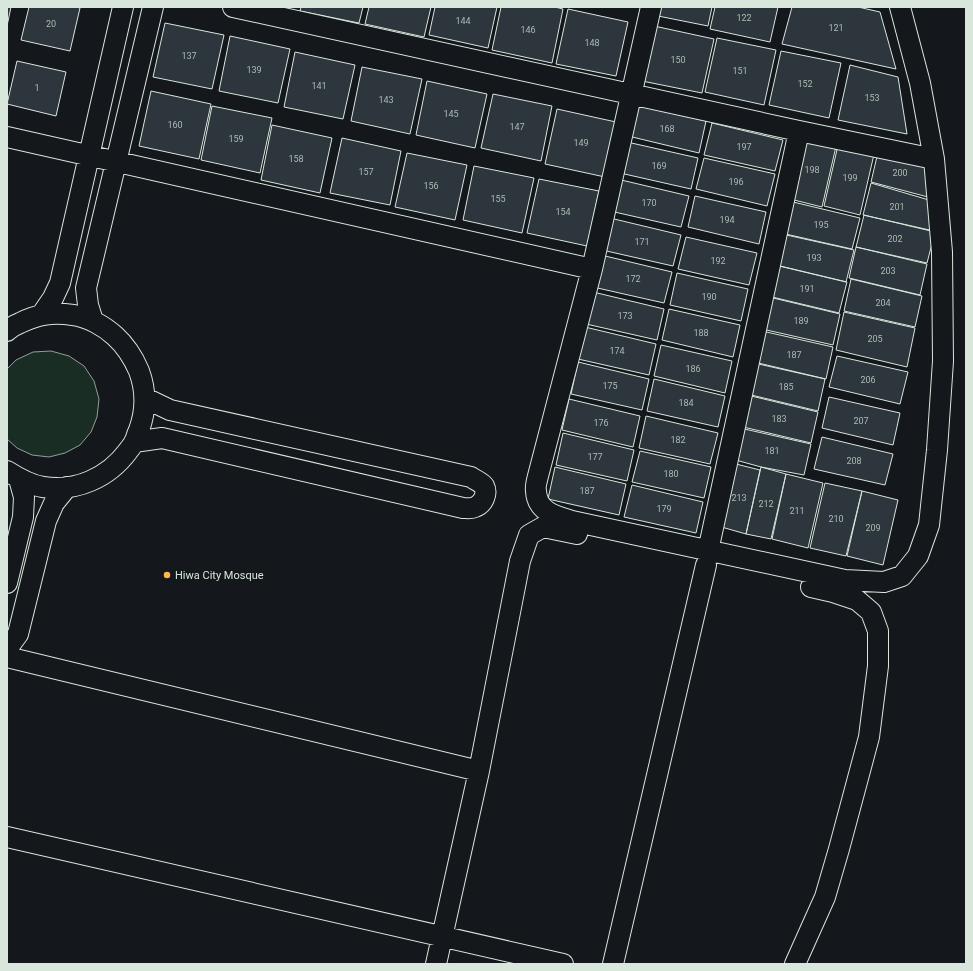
<svg xmlns="http://www.w3.org/2000/svg" width="973" height="971" viewBox="0 0 973 971" font-family="Roboto,sans-serif">
<rect width="100%" height="100%" fill="#14181c"/>
<path fill="#1a2d24" stroke="#939e99" d="M51,351L69,356L84,366L94,381L99,399L97,417L91,432L80,445L65,453L49,457L32,455L17,448L7,439V369L16,360L33,352Z"/>
<path fill="#2c363c" stroke="#d8e6dc" d="M7,7H11L7,26Z
M29,7H76L80,8L70,51L21,40Z
M301,7H363L359,23L300,11Z
M369,7H431L424,37L365,24Z
M435,7H497L488,48L429,35Z
M501,7H555L563,9L552,63L492,50Z
M650,7H712L708,26L648,14Z
M715,7H778L770,42L710,29Z
M792,7H858L880,12L896,69L782,44Z
M568,9L628,22L616,76L556,64Z
M165,23L224,35L212,89L153,77Z
M654,26L714,39L702,93L642,81Z
M230,36L290,49L278,103L219,91Z
M717,38L776,50L764,105L705,92Z
M781,51L841,63L829,118L769,105Z
M295,52L355,65L343,119L284,107Z
M17,61L66,72L56,116L7,104Z
M850,65L898,77L907,134L838,120Z
M362,67L422,79L410,134L351,121Z
M427,81L487,94L475,148L416,135Z
M151,91L211,104L199,159L139,146Z
M493,94L552,106L541,161L481,148Z
M635,105L706,121L699,153L628,136Z
M212,106L272,118L260,173L201,160Z
M557,109L616,122L605,177L545,164Z
M712,123L783,140L775,171L704,155Z
M272,125L332,138L320,193L261,180Z
M801,134L837,142L822,207L786,198Z
M342,138L401,151L390,205L330,193Z
M839,141L875,150L860,215L824,206Z
M627,142L698,158L691,189L620,173Z
M878,152L927,165L928,197L871,182Z
M407,153L467,165L455,220L395,207Z
M704,158L775,174L767,206L696,189Z
M474,166L534,178L522,233L463,220Z
M539,179L599,191L587,246L527,233Z
M617,179L689,196L681,227L610,211Z
M871,183L929,200L934,231L863,215Z
M695,196L766,212L759,244L688,227Z
M789,201L860,218L852,249L781,233Z
M864,215L935,232L927,263L856,247Z
M610,218L681,235L673,266L602,250Z
M782,234L854,250L846,282L775,265Z
M686,237L757,253L749,285L678,269Z
M856,247L927,264L920,295L849,278Z
M601,255L672,272L664,303L593,287Z
M776,265L847,282L839,313L768,296Z
M677,273L748,289L741,321L670,305Z
M851,279L922,296L915,327L844,311Z
M593,292L664,309L657,340L586,324Z
M769,297L840,314L833,345L762,329Z
M669,309L740,325L733,357L662,340Z
M844,312L915,328L907,367L836,350Z
M585,327L656,344L649,375L578,359Z
M762,331L833,347L826,379L754,362Z
M661,345L732,361L725,393L654,376Z
M837,356L908,372L900,404L829,387Z
M578,362L649,379L642,410L571,394Z
M754,363L825,379L818,411L747,394Z
M654,379L725,396L718,427L647,411Z
M747,395L818,412L811,443L739,426Z
M829,397L900,413L893,445L822,428Z
M569,399L640,416L633,447L562,430Z
M646,416L718,433L710,464L639,448Z
M740,428L811,444L804,475L761,467L732,459Z
M563,433L634,450L627,481L556,465Z
M822,437L893,454L885,485L814,469Z
M640,451L711,467L704,498L632,482Z
M732,463L760,470L746,534L718,526Z
M555,467L626,484L619,515L548,499Z
M761,467L786,474L771,539L746,534Z
M786,474L823,483L808,548L772,539Z
M825,483L862,491L846,556L810,548Z
M632,485L703,502L696,533L624,517Z
M862,491L898,500L883,565L847,556Z"/>
<g fill="none" stroke-linecap="round" stroke-linejoin="round">
<g stroke="#d8e6dc" stroke-width="22">
<path id="street" d="M233,7L799,131L934,159
M651,7L592,269L538,476C537,480 535,487 536,491C537,512 556,516 572,521L845,580L884,582L902,576L918,556L929,525L937,450L943,361L942,252L934,159L920,83L900,7
M7,137L592,269
M42,314L53,298L60,283L123,7
M93,321L88,305L86,288L153,7
M7,331C11,327 15,325 20,323C38,314 53,312 73,315C88,317 104,326 115,336C126,346 133,357 139,371C146,390 146,411 139,430C137,434 136,438 135,441C133,445 130,448 128,451C108,478 76,492 43,487C30,485 18,478 7,471
M134,442L162,438L463,508C467,508 471,509 475,507C483,504 488,494 484,486C481,482 475,480 471,477L170,410L145,398
M708,551L799,131
M7,583L23,517L24,497L19,479
M7,649L18,634L46,521L54,503L67,487
M7,657L479,771
M7,837L563,964
M436,964L479,771L520,561L529,535L543,527L577,534
M613,964L706,565
M795,964L825,897L839,849L869,737L878,666V631L871,612L857,600L833,592L811,587"/>
</g>
<use href="#street" stroke="#14181c" stroke-width="20"/>
</g>
<circle fill="#ffb74d" stroke="#14181c" stroke-width="1.5" cx="167" cy="575" r="4"/>
<g text-anchor="middle" stroke-width="3" stroke-linejoin="round" paint-order="stroke">
<g font-size="9" fill="#adbab4">
<text x="744" y="21">122</text>
<text x="463" y="24">144</text>
<text x="51" y="27">20</text>
<text x="836" y="31">121</text>
<text x="528" y="33">146</text>
<text x="592" y="46">148</text>
<text x="189" y="59">137</text>
<text x="678" y="63">150</text>
<text x="254" y="73">139</text>
<text x="740" y="74">151</text>
<text x="805" y="87">152</text>
<text x="319" y="89">141</text>
<text x="37" y="91">1</text>
<text x="872" y="101">153</text>
<text x="386" y="103">143</text>
<text x="451" y="117">145</text>
<text x="175" y="128">160</text>
<text x="517" y="130">147</text>
<text x="667" y="132">168</text>
<text x="236" y="142">159</text>
<text x="581" y="146">149</text>
<text x="744" y="150">197</text>
<text x="296" y="162">158</text>
<text x="659" y="169">169</text>
<text x="812" y="173">198</text>
<text x="366" y="175">157</text>
<text x="900" y="176">200</text>
<text x="850" y="181">199</text>
<text x="736" y="185">196</text>
<text x="431" y="189">156</text>
<text x="498" y="202">155</text>
<text x="649" y="206">170</text>
<text x="897" y="210">201</text>
<text x="563" y="215">154</text>
<text x="727" y="223">194</text>
<text x="821" y="228">195</text>
<text x="895" y="242">202</text>
<text x="642" y="245">171</text>
<text x="814" y="261">193</text>
<text x="718" y="264">192</text>
<text x="888" y="274">203</text>
<text x="633" y="282">172</text>
<text x="807" y="292">191</text>
<text x="709" y="300">190</text>
<text x="883" y="306">204</text>
<text x="625" y="319">173</text>
<text x="801" y="324">189</text>
<text x="701" y="336">188</text>
<text x="875" y="342">205</text>
<text x="617" y="354">174</text>
<text x="794" y="358">187</text>
<text x="693" y="372">186</text>
<text x="868" y="383">206</text>
<text x="610" y="389">175</text>
<text x="786" y="390">185</text>
<text x="686" y="406">184</text>
<text x="779" y="422">183</text>
<text x="861" y="424">207</text>
<text x="601" y="426">176</text>
<text x="678" y="443">182</text>
<text x="772" y="454">181</text>
<text x="595" y="460">177</text>
<text x="854" y="464">208</text>
<text x="671" y="477">180</text>
<text x="587" y="494">187</text>
<text x="739" y="501">213</text>
<text x="766" y="507">212</text>
<text x="664" y="512">179</text>
<text x="797" y="514">211</text>
<text x="836" y="522">210</text>
<text x="873" y="531">209</text>
</g>
<g font-size="11" fill="#d8e6dc" stroke="#14181c" text-anchor="start">
<text x="175" y="579">Hiwa City Mosque</text>
</g>
</g>
<rect width="973" height="971" fill="none" stroke="#d8e6dc" stroke-width="16"/>
</svg>
